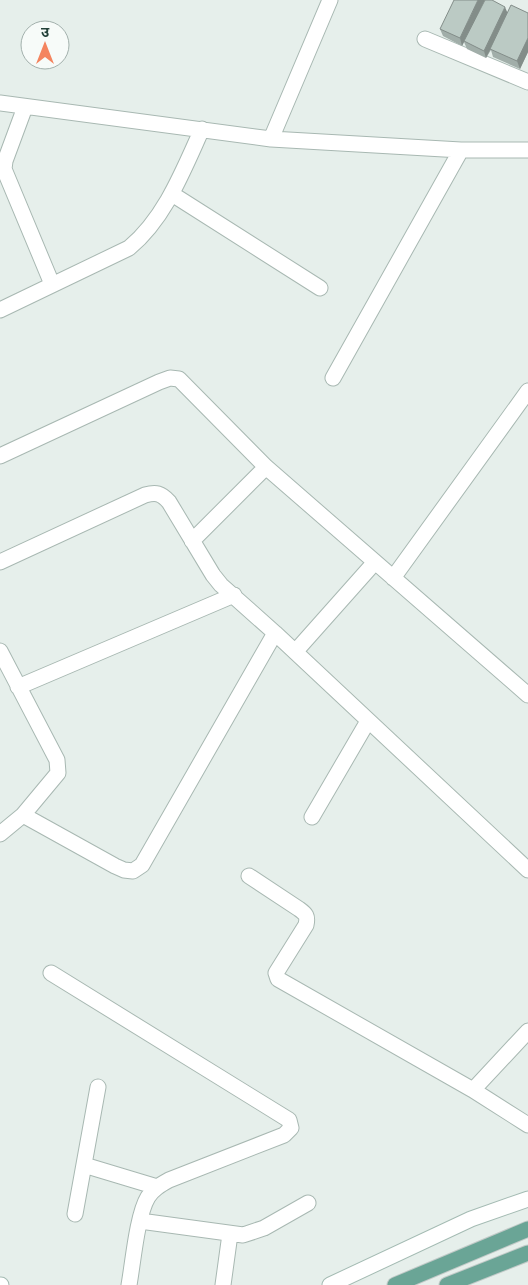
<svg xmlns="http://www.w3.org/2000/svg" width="528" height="1285" viewBox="0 0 528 1285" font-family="'Varela Round','Noto Sans Devanagari',sans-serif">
<rect width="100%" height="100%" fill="#e6efeb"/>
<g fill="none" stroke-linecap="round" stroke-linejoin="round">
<g stroke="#a8b8b2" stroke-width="17">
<path id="street" d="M425,39L528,82
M0,103L271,139L461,150H528
M25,107L5,161L4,169L52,284
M271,139L330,0
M172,194L320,288
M0,310L129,248C165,218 183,171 202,129
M333,378L461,150
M0,456L159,382L170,378L179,379L266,467L528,695
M192,541L266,467
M0,562L145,495C156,492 161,493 169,502L213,575L221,585L275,633L528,870
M393,578L528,391
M0,651L57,760L58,773L23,815L0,834
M295,652L375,562
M18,687L234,595
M23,815L115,866L124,870L133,871L142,865L275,633
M312,817L368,721
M249,876L299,909C306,914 308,916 306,925L276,973L278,979L473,1090L528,1125
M51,973L289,1120L291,1128L284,1135L169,1180C160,1185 153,1189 148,1197C137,1215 133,1263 129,1285
M473,1090L528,1031
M84,1165L157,1187
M75,1214L98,1087
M140,1221L243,1235L264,1228L308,1203
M223,1285L230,1234"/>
</g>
<g stroke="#a4bbb3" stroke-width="17">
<path id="secondary" d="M0,1285H1
M330,1285L471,1219L528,1199"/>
</g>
<g stroke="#c2cac8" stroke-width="17">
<path id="primary" d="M395,1285L528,1229
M447,1285L528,1253"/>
</g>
<use href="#street" stroke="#fff" stroke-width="15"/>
<use href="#secondary" stroke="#fff" stroke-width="15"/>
<use href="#primary" stroke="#6aa596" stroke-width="15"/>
</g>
<path fill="#a1aea9" d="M508,13H528V52L520,69L493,57L491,50L486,58L467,49L464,42L462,46L443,36L440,29Z"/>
<path fill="#838d89" d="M478,0H485L462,46L460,38Z
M505,7L508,14L486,58L484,51Z
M528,38V52L520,69L517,61Z"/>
<path fill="#bbcac4" stroke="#838d89" d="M454,0H478L460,38L440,29Z
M485,0H492L505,7L484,51L464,41Z
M511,5L528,13V38L517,61L490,49Z"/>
<g transform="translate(45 45)"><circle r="24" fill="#f7fbf9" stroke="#a3b1ad"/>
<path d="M0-4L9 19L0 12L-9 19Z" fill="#f4845f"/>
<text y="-8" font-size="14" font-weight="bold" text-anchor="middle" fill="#24423a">उ</text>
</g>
</svg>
